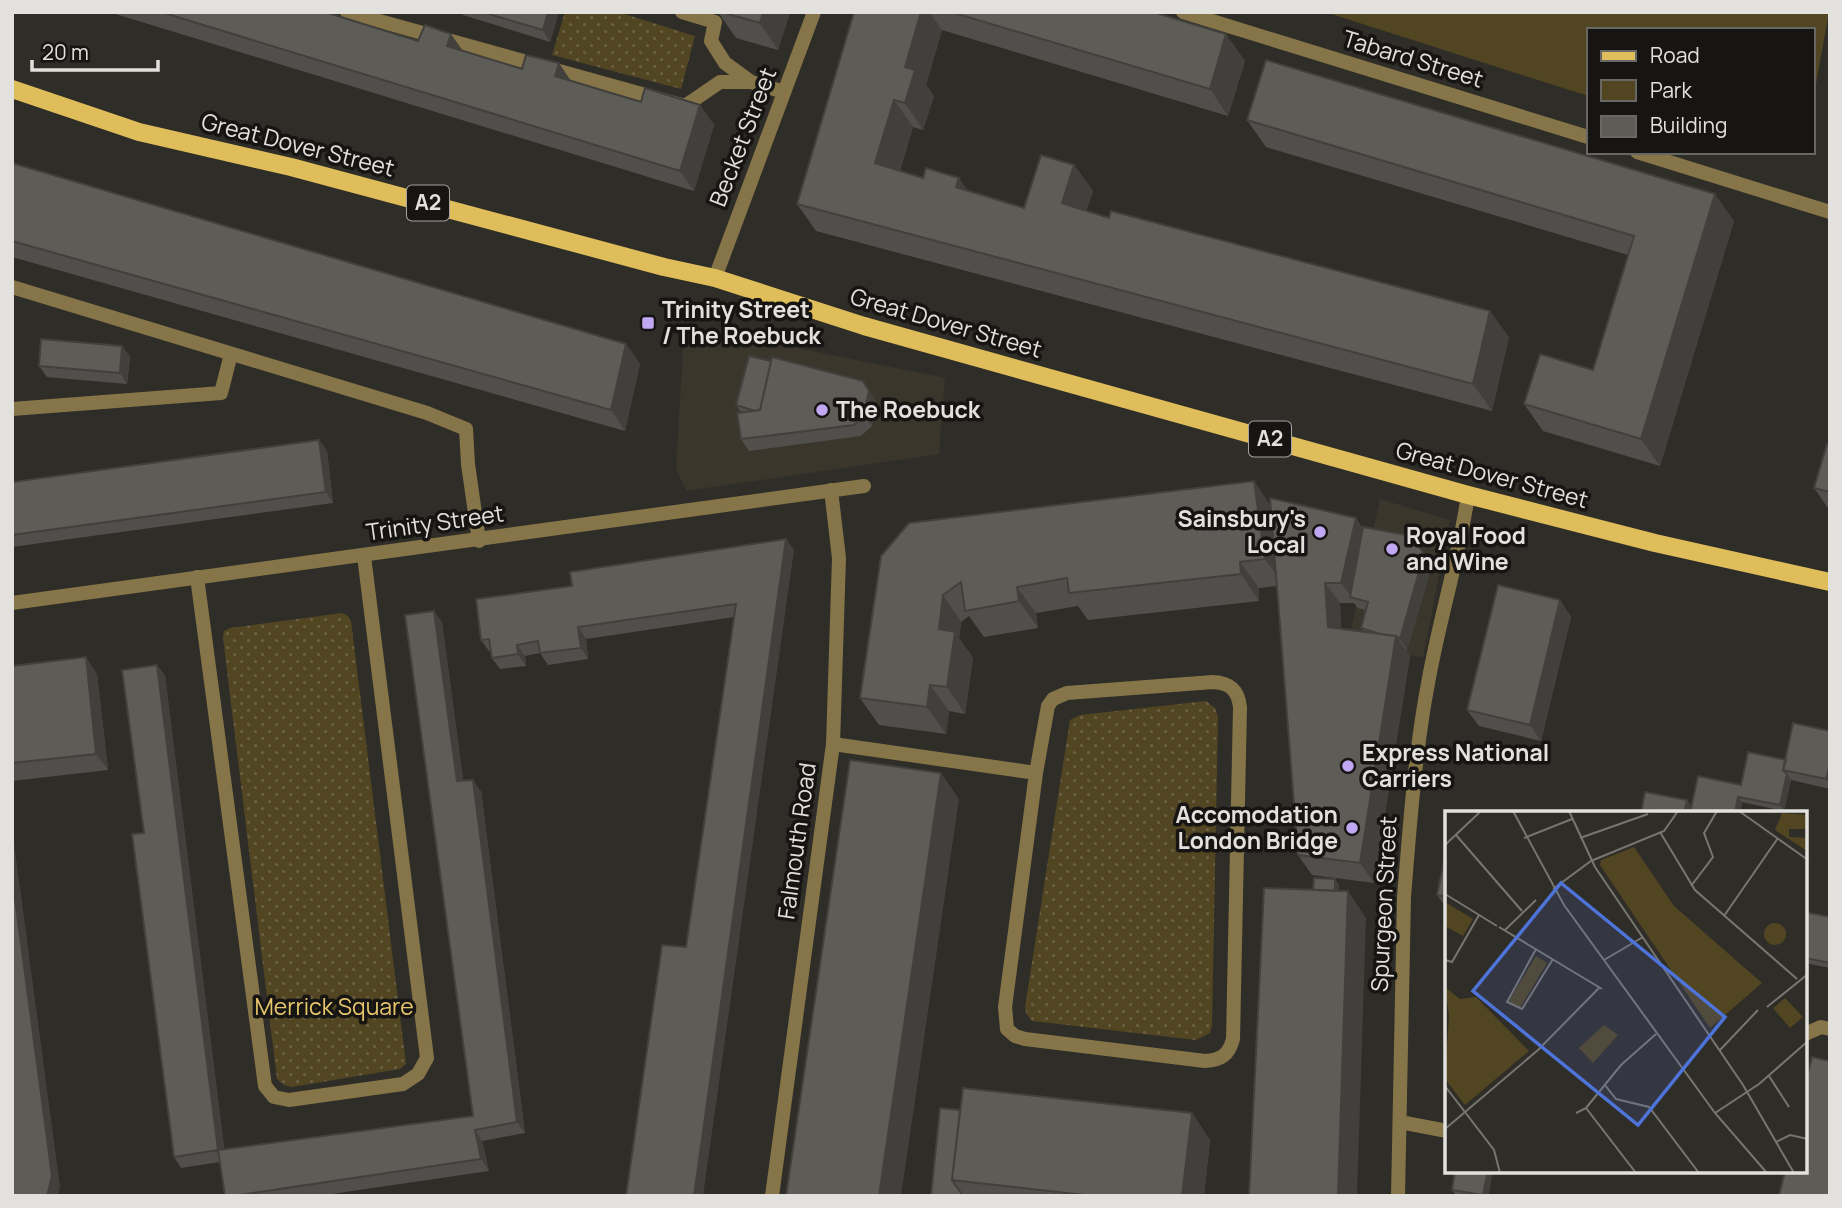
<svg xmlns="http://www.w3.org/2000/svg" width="1842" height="1208" viewBox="0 0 1842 1208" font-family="Manrope,sans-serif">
<defs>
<pattern id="grass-dots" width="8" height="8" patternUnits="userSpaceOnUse" patternTransform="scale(1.75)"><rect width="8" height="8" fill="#514522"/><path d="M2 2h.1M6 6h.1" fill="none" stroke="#6a6042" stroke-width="1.8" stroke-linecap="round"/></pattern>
</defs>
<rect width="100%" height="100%" fill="#2f2d28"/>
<path fill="#3a362c" d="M706,329L945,378L939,454L686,491L676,468L683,349Z
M1380,499L1450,520L1423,658L1348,642Z"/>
<path fill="url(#grass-dots)" d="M565,12H618L695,36L681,89L552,55Z
M342,613L348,616L351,621L406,1064L400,1069L292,1087L284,1085L277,1079L223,638L224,631L230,628Z
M1206,701L1215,708L1218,717L1212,1025L1210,1033L1196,1040L1032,1021L1026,1013L1025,1007L1070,720L1080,715Z"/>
<path fill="#514522" d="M1325,12H1829L1812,106V30H1588V96Z"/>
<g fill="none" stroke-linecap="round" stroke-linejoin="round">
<path stroke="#857548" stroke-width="14" d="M347,12L685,106L720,82H751L784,92
M682,12L715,22L711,41L725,63L751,82
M12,287L427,413L466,429L468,464L479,541
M12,409L221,393L231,354
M1213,682C1230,683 1238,690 1240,707L1233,1039C1229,1055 1221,1060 1205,1061L1025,1039L1015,1036L1007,1029L1005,1007L1036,773L1048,706L1053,699L1067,693Z
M833,744L1036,773"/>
<path stroke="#857548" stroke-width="14" d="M1183,12L1588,137
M1637,152L1830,212
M715,278L814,12
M197,577L265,1086L274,1097L289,1100L403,1084L418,1074L427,1058L364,556
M12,603L864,486
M1805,1034L1821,1027L1830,1029
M1400,1122L1447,1131
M772,1196L833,744L839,558L831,490
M1398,1196L1404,897C1410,824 1415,750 1429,678C1440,617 1459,557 1468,495"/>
<path stroke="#dfbd5a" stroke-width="18" d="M12,89L139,132L291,167L664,267L715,278L864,326L1468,495L1655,543L1830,582"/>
</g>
<path fill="#514f4b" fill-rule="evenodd" d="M109,12H325L418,41L463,51L522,69L571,81L641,102L700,105L714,125L694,191Z
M461,12H559L550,42L463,15Z
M718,12H790L778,50L736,38Z
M854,12H1153L1245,61L1228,116L942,30L926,85L934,96L923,130L913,127L900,171L1024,208L1074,165L1093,191L1086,211L1509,337L1492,411L816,231L797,204Z
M1247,120L1734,221L1660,466L1543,431L1524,404L1593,370L1628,255L1266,147Z
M12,163L626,344L640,364L625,431L12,257Z
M122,346L130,357L127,384L47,377L39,366Z
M771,361L863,381L876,402L872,426L861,436L749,451L741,439L743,412L740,411L736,405Z
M319,440L327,451L333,503L12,547V482Z
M1830,445V509L1828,508L1814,488Z
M1254,481L1270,505L1363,527L1412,536L1432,565L1407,650H1406L1410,656L1374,883L1312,875L1298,855L1277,586L1259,588V601L1088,620L1078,606L1036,613L1038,628L984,637L969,616L961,622L959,638L973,658L965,714L949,711L946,734L879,725L860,698L881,556ZM1340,603H1354L1358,608L1365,610L1361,628L1363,631L1341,629Z
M786,539L794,550L686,947L734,617L586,639L588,659L548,665L540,653L525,656L526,666L500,669L492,658L491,651H489L481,640L572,586Z
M1560,600L1571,617L1541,741L1479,726L1467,710Z
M442,622L463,781L481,791L525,1133L482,1141L489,1171L318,1196H225L220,1162L181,1168L174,1157L157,665L165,676L224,1149L473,1116Z
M12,666L97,674L108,770L12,781Z
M1830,731V789L1791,780L1784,811L1742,802L1740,813H1641L1691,806L1741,785L1786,760Z
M1437,895L1446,897V907L1445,906Z
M1805,912L1830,917V968L1805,963Z
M960,1110L1192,1113L1210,1140L1204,1196H931Z
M1455,1171H1493L1488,1196L1456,1195L1452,1190Z"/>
<path fill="#42403d" d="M548,12H559L550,42L543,30Z
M763,12H790L778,50L760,23Z
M921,12H929L942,30L926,85L934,96L923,130L905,103V67Z
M451,34L465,54L447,46Z
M1226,34L1245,61L1228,116L1210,89Z
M559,63L573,84L555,76Z
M894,100L913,127L894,190L875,163Z
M700,105L714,125L694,191L680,171Z
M1074,165L1093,191L1080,230L1062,203Z
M959,178L977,204L956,187Z
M1715,194L1734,221L1660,466L1641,439Z
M1490,311L1509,337L1492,411L1473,384Z
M626,344L640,364L625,431L611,410Z
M122,346L130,357L127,384L120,373Z
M863,381L876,402L872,426L864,414Z
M319,440L327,451L333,503L326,492Z
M1254,481L1272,508L1284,586L1265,559Z
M1356,518L1370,539L1352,597L1341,583Z
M786,539L794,550L703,1196H694Z
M1424,554L1432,565L1407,650L1400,639Z
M1240,562L1259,588V601L1241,574Z
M1325,583L1340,603L1342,647L1328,627Z
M1017,587L1036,613L1038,628L1019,601Z
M943,595L961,622L959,638L973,658L965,714L947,687L939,629Z
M1560,600L1571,617L1541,741L1530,725Z
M434,611L442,622L465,792L457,781Z
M578,627L586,639L588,659L581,648Z
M1396,636L1410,656L1374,883L1360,863Z
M517,645L525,656L526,666L518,654Z
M86,657L97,674L108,770L96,754Z
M157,665L165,676L226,1161L218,1150Z
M930,685L949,711L946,734L927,707Z
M1830,764V784L1826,779Z
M941,773L959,799L901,1196H879Z
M1787,774L1791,780L1784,811L1780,805Z
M473,780L481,791L525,1133L517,1122Z
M1738,797L1742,802L1740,813H1735Z
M1687,800L1695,811V813H1684Z
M12,841L14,843L60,1187L58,1196H47L12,876Z
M1335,879L1339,885V911L1335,905Z
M1348,891L1366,918L1357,1196H1338Z
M1192,1113L1210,1140L1204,1196H1182Z
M475,1130L482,1141L489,1171L481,1159Z
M1488,1171H1493L1488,1196H1483Z"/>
<path fill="#5e5c57" stroke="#42403d" stroke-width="2" d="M161,12H325L418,41L425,25L451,34L447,46L522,69L526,55L559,63L555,76L641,102L645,88L700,105L680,171Z
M482,12H548L543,30Z
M721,12H763L760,23Z
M854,12H921L905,67L915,70L905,103L894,100L875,163L923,178L926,168L959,178L956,187L1024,208L1041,155L1074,165L1062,203L1109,218L1111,211L1490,311L1473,384L797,204Z
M951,12H1153L1226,34L1210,89Z
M1266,60L1715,194L1641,439L1524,404L1540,354L1593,370L1634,236L1247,120Z
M12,163L626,344L611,410L12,241Z
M41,339L122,346L120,373L39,366Z
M749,356L771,361L760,410L755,411L736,405Z
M772,357L863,381L869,391L864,414L854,425L741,439L737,413L760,410Z
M319,440L326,492L12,535V482Z
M1827,444L1830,445V492L1814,488Z
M1254,481L1265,559L1240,562L1241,574L1069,593L1067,578L1017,587L1019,601L965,611L961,582L943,595L939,629L955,632L947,687L930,685L927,707L860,698L881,556L909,523Z
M1270,498L1356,518L1341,583H1325L1328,627L1396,636L1360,863L1298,855Z
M1363,527L1412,536L1424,554L1400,639L1396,636L1380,634L1361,628L1368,602L1350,597Z
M786,539L694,1196H626L662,945L686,947L736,604L578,627L581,648L540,653L538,641L517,645L518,654L492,658L489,639L481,640L476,599L572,586L570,572Z
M1498,585L1560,600L1530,725L1467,710Z
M434,611L457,781L473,780L517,1122L475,1130L481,1159L233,1196H225L218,1150L473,1116L405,615Z
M86,657L96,754L12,763V666Z
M157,665L218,1150L174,1157L132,834L144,833L122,670Z
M1793,723L1830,731V764L1826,779L1783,770Z
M1748,752L1786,760L1783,770L1787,774L1780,805L1738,797L1735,813H1690L1698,776L1741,785Z
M850,760L941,773L879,1196H786Z
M1645,792L1687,800L1684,813H1641Z
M1446,851V897L1437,895Z
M12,876L52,1176L47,1196H12Z
M1314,878L1335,879V891L1313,890Z
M1264,888L1348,891L1338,1196H1249Z
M1805,912L1830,917V963L1805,958Z
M1812,1057L1830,1061V1196H1779L1785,1171H1805V1084Z
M963,1088L1192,1113L1182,1196H1093L952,1180Z
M940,1108L960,1110L952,1180L963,1196H931Z
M1455,1171H1488L1483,1195L1452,1190Z"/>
<g fill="#c2a8f2" stroke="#161513" stroke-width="2.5">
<rect x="641" y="316" width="14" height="14" rx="3.5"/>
<circle cx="822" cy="410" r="7"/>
<circle cx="1320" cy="532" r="7"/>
<circle cx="1392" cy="549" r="7"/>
<circle cx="1348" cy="766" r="7"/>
<circle cx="1352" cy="828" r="7"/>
</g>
<g text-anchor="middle" stroke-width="7" stroke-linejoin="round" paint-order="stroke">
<g fill="#161513" stroke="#a5a4a0" stroke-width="2">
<rect x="407" y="185.5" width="42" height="35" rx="5"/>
<rect x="1249" y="421.5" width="42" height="35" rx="5"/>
</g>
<g font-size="21" font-weight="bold" fill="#e2e1dd">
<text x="428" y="210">A2</text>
<text x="1270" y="446">A2</text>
</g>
<g font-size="23" fill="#e2e1dd" stroke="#161513">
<text transform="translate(1413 59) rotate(17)" y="8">Tabard Street</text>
<text transform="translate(743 137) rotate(-69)" y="8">Becket Street</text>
<text transform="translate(298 145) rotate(14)" y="8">Great Dover Street</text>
<text transform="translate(946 323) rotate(16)" y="8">Great Dover Street</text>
<text transform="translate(1492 475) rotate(15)" y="8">Great Dover Street</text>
<text transform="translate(435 523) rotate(-8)" y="8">Trinity Street</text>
<text transform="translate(797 841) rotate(-82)" y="8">Falmouth Road</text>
<text transform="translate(1384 904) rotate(-87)" y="8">Spurgeon Street</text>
</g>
<g font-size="23" font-weight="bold" fill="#e2e1dd" stroke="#161513" text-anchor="start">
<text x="662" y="318">Trinity Street<tspan x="662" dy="26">/ The Roebuck</tspan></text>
<text x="836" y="418">The Roebuck</text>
<text x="1306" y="527" text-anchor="end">Sainsbury's<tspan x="1306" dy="26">Local</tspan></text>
<text x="1406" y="544">Royal Food<tspan x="1406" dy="26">and Wine</tspan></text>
<text x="1362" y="761">Express National<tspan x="1362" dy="26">Carriers</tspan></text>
<text x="1338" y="823" text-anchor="end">Accomodation<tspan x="1338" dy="26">London Bridge</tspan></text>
</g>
<g font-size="23" fill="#e7c66c" stroke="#161513">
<text x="334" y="1015">Merrick Square</text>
</g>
</g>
<g transform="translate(1445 811)">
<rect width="362" height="362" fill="#2f2d28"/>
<path d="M337,2L362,4V18H344V26L362,27V40L330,19ZM0,91L28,108L18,125L0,115ZM319 123a11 11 0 1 1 22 0a11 11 0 1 1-22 0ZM91,145L102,152L75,197L63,191ZM340,187L358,206L345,217L328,197ZM159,214L173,224L148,252L134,237Z" fill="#514522"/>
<path d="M189,36L229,95L317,172L265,217L155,54L156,49ZM0,176L15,188L31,186L84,240L20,294L0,268L4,204Z" fill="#514522"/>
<path fill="none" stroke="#777570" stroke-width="2" d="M68,0L119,94L270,302L322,362M124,0L150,56L298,274L349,362M294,0L363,49M215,21L250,79L352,168M11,24L77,100M79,27L127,8M135,27L203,3M0,34L36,0M246,75L268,46L259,22L272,0M108,78L146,50L219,20L233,0M0,83L52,115M279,105L333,27M54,116L157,178M60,119L91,89M91,138L62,191L77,198L108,148M0,149L7,151L34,104M159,149L198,126M322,196L363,163M275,239L313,199M324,265L344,296M160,274L171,288L204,296L254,362M0,275L49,339L55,362M141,297L176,254L211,223M131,302L141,297L191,362M270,302L314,273L363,230M0,318L93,239L155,176M331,331L345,324L363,328"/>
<path fill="#4e73d9" fill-opacity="0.15" stroke="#4e73d9" stroke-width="3.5" d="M116,72L280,206L193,314L28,180Z"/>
<rect width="362" height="362" fill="none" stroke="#e2e1dd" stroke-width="3.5"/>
</g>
<rect width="1842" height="1208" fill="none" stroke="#e2e1dd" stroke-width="28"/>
<rect x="1587" y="28" width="228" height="126" fill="#161513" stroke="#686764" stroke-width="2"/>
<rect x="1601" y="51" width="35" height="10" fill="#dfbd5a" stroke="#686764" stroke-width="2"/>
<text x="1650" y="63" font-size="21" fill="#e2e1dd">Road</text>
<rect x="1601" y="80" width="35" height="21" fill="#514522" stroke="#686764" stroke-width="2"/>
<text x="1650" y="98" font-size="21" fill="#e2e1dd">Park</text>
<rect x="1601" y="116" width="35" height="21" fill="#5e5c57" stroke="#686764" stroke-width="2"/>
<text x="1650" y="133" font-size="21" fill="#e2e1dd">Building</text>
<path d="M32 60v10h126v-10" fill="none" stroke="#e2e1dd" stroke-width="3.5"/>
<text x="42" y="60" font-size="21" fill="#e2e1dd" stroke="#161513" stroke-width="5" paint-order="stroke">20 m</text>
</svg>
